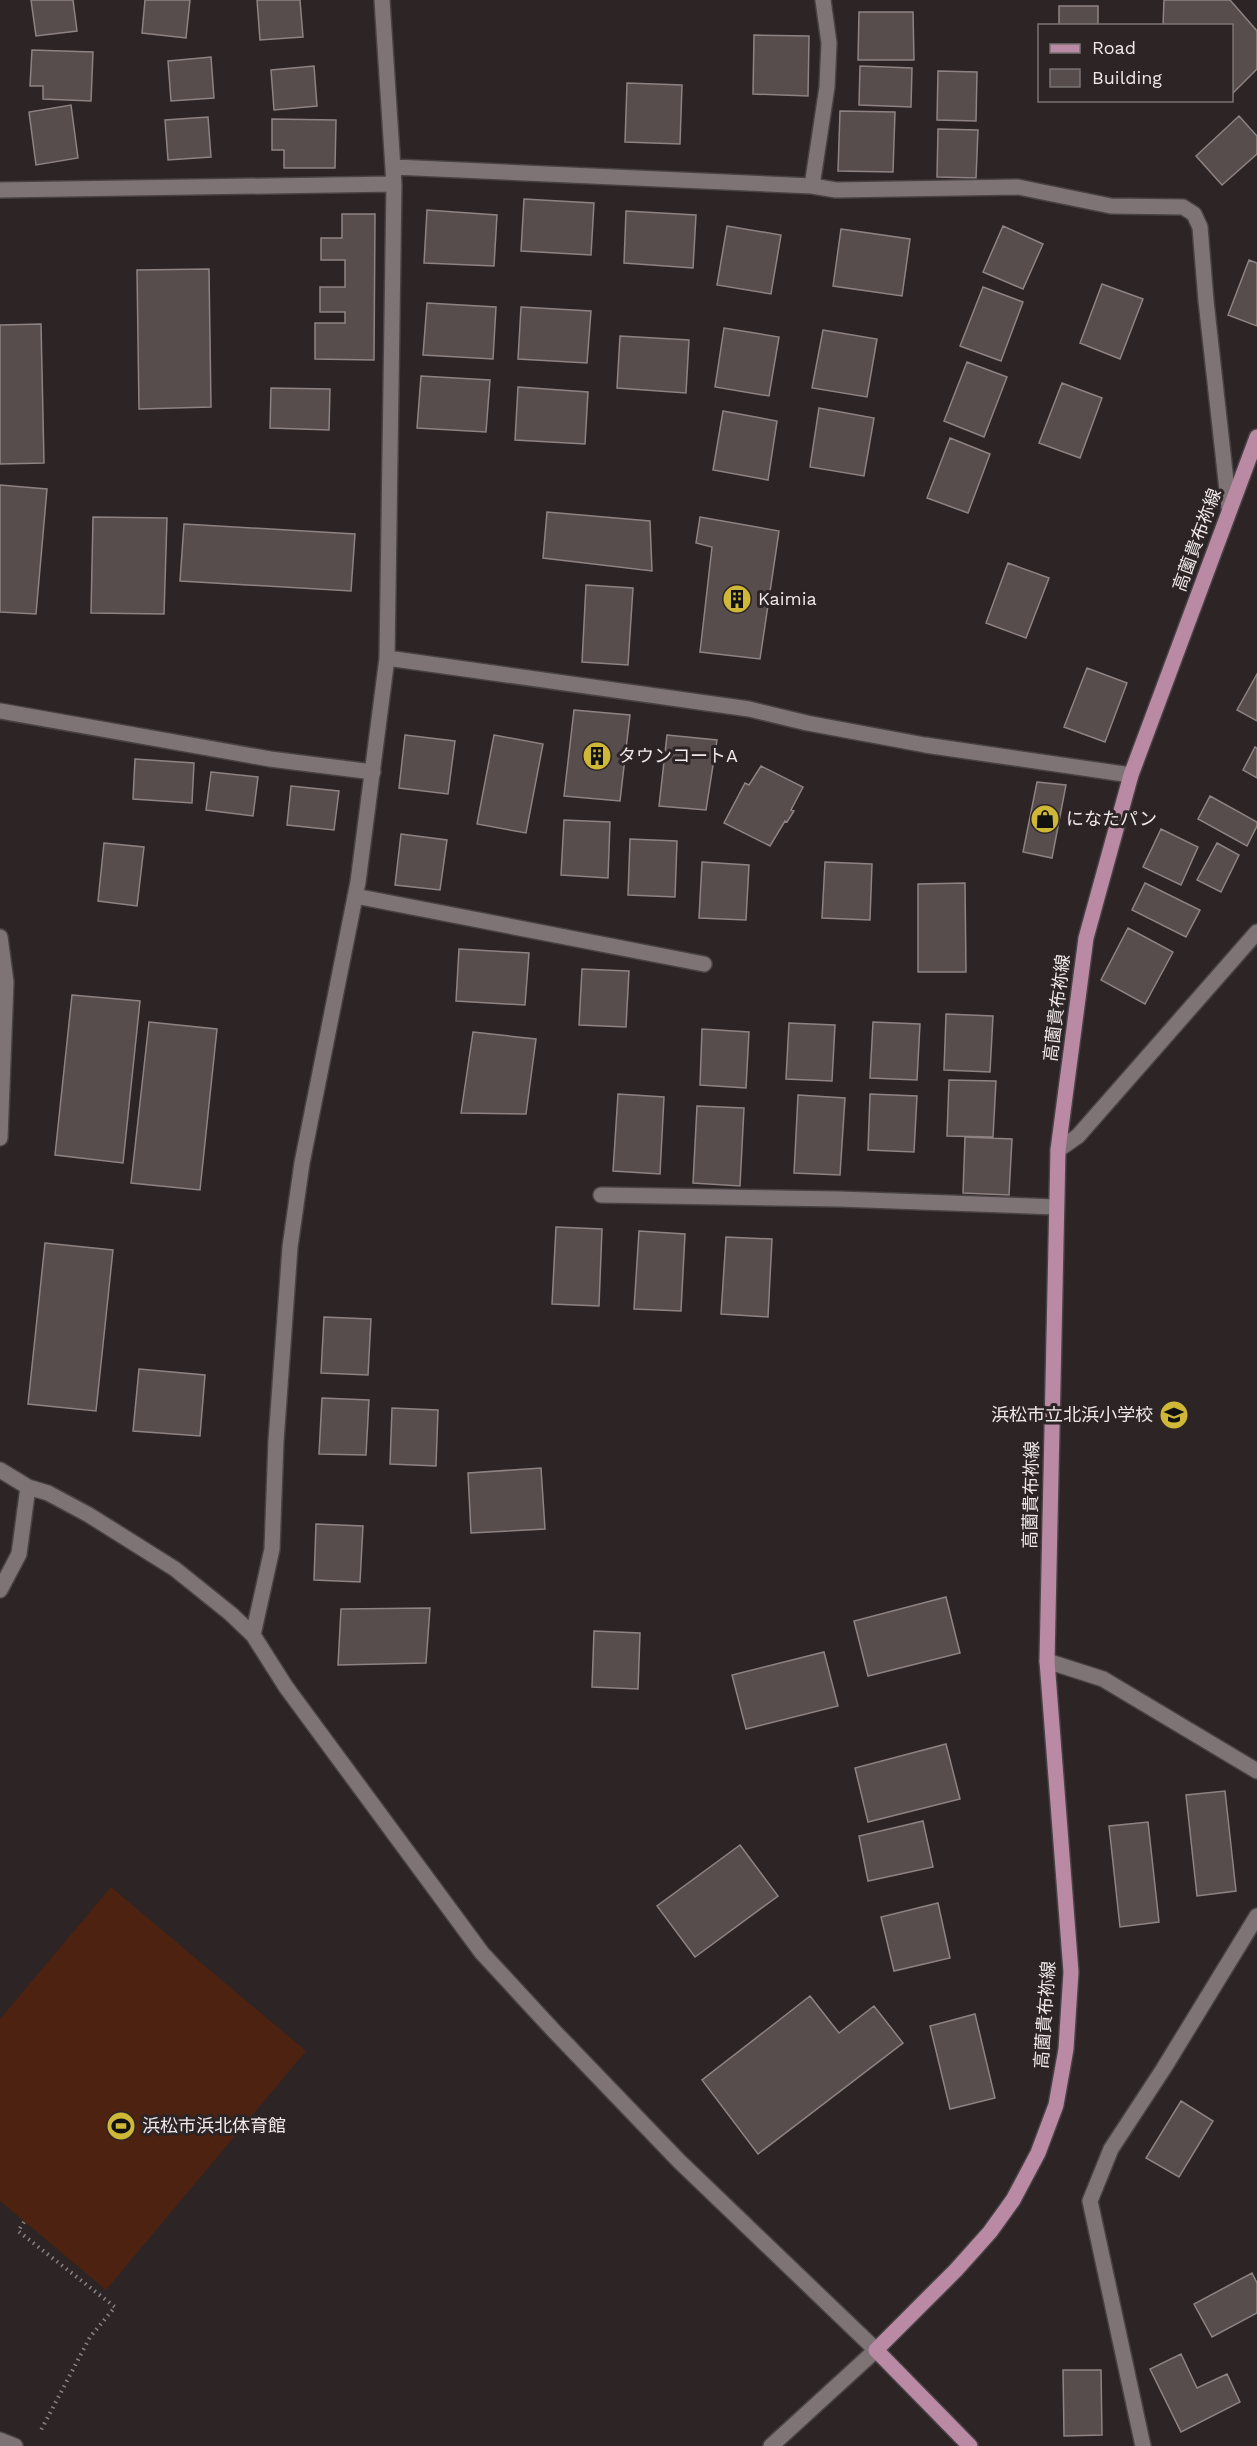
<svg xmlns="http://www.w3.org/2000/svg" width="1257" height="2446" viewBox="0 0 1257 2446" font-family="'Work Sans','Noto Sans JP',sans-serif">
<rect width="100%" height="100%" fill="#2c2425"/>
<path fill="#4e2210" d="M111,1887L306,2051L106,2290L0,2201V2019Z"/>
<path fill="#584d4d" stroke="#8e8382" stroke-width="1.5" d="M31,0H73L77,31L36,36Z
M145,0H190L186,38L142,33Z
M257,0H300L303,37L260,40Z
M1164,0H1230L1257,31V69L1232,94V26H1163Z
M1059,6H1098V26H1059Z
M859,12H913L914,60H858Z
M754,35L809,36L808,96L753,94Z
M32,50L93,52L91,101L43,99V86H30Z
M211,57L214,98L171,101L168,61Z
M314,66L317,106L274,110L271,70Z
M860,66L912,68L911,107L859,105Z
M938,71L977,72L976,121L937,120Z
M627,83L682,85L680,144L625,142Z
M71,105L78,158L36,165L29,112Z
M840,111L895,112L893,172L838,171Z
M1239,116L1257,136V154L1222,185L1196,156Z
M208,117L211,157L168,160L165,120Z
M272,119L336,120L335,168H284V150H272Z
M938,129L978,130L976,178L937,177Z
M524,199L594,203L591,255L521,251Z
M427,210L497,215L494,266L424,263Z
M626,211L696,215L693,268L624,263Z
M342,214H375L374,360L315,359V323H345V312H320V287H345V260H321V238H342Z
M727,226L781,235L771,294L717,285Z
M1003,226L1043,244L1023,289L983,272Z
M841,229L910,239L902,296L833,286Z
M1249,260L1257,263V326L1228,315Z
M209,269L211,407L139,409L137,270Z
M1102,284L1143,299L1120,359L1080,343Z
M983,287L1023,302L1001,361L960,346Z
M427,303L496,307L493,359L423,355Z
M521,307L591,311L587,363L518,359Z
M41,324L44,463L0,464V325Z
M724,328L779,337L769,396L715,387Z
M823,330L877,339L867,397L812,388Z
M620,336L689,340L686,393L617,388Z
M967,362L1007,377L984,437L944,421Z
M421,376L490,380L486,432L417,428Z
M1062,383L1102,398L1080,458L1039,443Z
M518,387L588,392L585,444L515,440Z
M271,388L330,389L329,430L270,428Z
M819,408L874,418L864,476L810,467Z
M723,411L777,421L768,480L713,470Z
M950,438L990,454L968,513L927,498Z
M0,485L47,489L36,614L0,612Z
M547,512L650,521L652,571L543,558Z
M93,517L167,518L164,614L91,613Z
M700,517L779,531L760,659L700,652L712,547L696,543Z
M184,524L355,534L351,591L180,581Z
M1008,563L1049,578L1026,638L986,623Z
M586,585L633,588L628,665L582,662Z
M1087,668L1127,683L1105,742L1064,727Z
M1257,674V721L1237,710Z
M574,710L630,715L620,801L564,796Z
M405,735L455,741L448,794L399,788Z
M494,735L543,744L526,833L477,824Z
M667,735L717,740L706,810L659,806Z
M1255,747L1257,748V778L1243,770Z
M135,759L194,763L192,803L133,799Z
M761,766L803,787L791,810L794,811L787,822L785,821L770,846L724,823L745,783L749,785Z
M211,772L258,777L253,816L206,810Z
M1037,782L1066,785L1052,858L1023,852Z
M291,786L339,791L334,830L287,825Z
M1210,796L1257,822V826L1247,846L1198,819Z
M564,820L610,822L608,878L561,875Z
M1161,829L1198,847L1181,885L1143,867Z
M401,834L447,840L440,890L395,885Z
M630,839L677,841L675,897L628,895Z
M104,843L144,847L137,906L98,901Z
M1217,843L1239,855L1221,892L1197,880Z
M702,862L749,865L746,920L699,918Z
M825,862L872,864L870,920L822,918Z
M965,883L966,972H918V884Z
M1145,883L1200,910L1186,937L1132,910Z
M1128,928L1173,952L1145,1004L1101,980Z
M459,949L529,953L525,1005L456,1001Z
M582,969L629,971L626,1027L579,1025Z
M72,995L140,1001L123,1163L55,1155Z
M946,1014L993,1016L990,1072L944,1070Z
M149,1022L217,1029L200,1190L131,1183Z
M873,1022L920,1024L917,1080L870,1078Z
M789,1023L835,1025L832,1081L786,1079Z
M702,1029L749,1032L746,1088L700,1085Z
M473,1032L536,1039L526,1114L461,1113Z
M949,1080L996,1081L993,1137L947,1136Z
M618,1094L664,1097L660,1174L613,1171Z
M870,1094L917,1096L914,1152L868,1150Z
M798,1095L845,1098L840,1175L794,1173Z
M697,1106L744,1108L740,1186L693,1183Z
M965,1137L1012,1139L1009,1195L963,1193Z
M556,1227L602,1229L599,1306L552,1304Z
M639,1231L685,1234L681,1311L634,1309Z
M726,1237L772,1239L768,1317L721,1314Z
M45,1243L113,1250L96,1411L28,1404Z
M324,1317L371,1319L368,1375L321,1373Z
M139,1369L205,1375L200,1436L133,1431Z
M322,1398L369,1400L366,1455L319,1454Z
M392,1408L438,1410L436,1466L390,1464Z
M541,1468L545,1529L471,1533L468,1473Z
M316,1524L363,1526L360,1582L314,1580Z
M946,1597L960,1653L868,1676L854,1621Z
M430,1608L426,1663L338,1665L341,1609Z
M594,1631L640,1633L638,1689L592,1687Z
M824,1652L838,1706L746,1729L732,1675Z
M946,1744L960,1799L868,1822L855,1768Z
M1225,1791L1236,1891L1197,1896L1186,1795Z
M923,1821L933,1867L868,1881L859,1836Z
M1148,1822L1159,1922L1120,1927L1109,1826Z
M740,1845L778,1896L695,1957L657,1906Z
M938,1903L950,1958L894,1971L881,1917Z
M810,1996L839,2033L874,2006L903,2043L758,2154L702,2080Z
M975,2014L995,2098L950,2109L930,2026Z
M1181,2101L1213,2121L1179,2177L1146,2158Z
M1252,2273L1257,2283V2313L1212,2337L1194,2304Z
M1181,2354L1197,2388L1227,2374L1240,2402L1181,2432L1150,2369Z
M1063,2370H1101L1102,2435L1064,2436Z"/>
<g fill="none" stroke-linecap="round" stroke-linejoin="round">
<g stroke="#494244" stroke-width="18">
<path id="minor" d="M394,167L812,186L836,190L1018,187L1111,206L1183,207L1194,214L1200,227L1206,301L1229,508
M812,186L827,87L829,43L823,0
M0,190L394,184
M387,658L749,709L807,723L925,745L1131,775
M0,711L270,759L373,772
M355,896L704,964
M0,937L6,982L0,1138
M1058,1150L1078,1136L1257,932
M601,1195L839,1199L1056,1207
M0,1470L28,1487L48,1493L89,1515L175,1569L231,1614L253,1635L286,1687L482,1953L555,2032L679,2161L876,2350L771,2446
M0,1590L19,1554L28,1487
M253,1635L272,1549L276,1441L290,1247L302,1163L358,882L387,658L394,184L382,0
M1047,1661L1103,1679L1257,1771
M0,2440L15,2446
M1143,2446L1090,2201L1111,2149L1164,2068L1257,1916"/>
</g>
<g stroke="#494244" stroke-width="18">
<path id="major" d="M970,2446L876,2350L956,2270L990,2232L1013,2200L1038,2153L1056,2105L1066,2049L1071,1972L1047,1661L1058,1150L1086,938L1131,775L1257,437"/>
</g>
<path stroke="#898283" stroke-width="4" stroke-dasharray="1.5 4.5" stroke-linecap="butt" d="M24,2222L18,2231L115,2307L90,2337L40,2432"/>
<use href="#minor" stroke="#7e7476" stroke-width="15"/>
<use href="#major" stroke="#ba89a4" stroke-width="15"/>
</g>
<defs>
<g id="building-disc" transform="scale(1.5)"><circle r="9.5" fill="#cfb837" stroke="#2c2425"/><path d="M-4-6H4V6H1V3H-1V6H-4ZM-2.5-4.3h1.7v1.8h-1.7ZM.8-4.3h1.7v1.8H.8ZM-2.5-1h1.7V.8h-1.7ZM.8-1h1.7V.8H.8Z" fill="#111"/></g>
<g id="shop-disc" transform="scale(1.5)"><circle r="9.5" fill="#cfb837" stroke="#2c2425"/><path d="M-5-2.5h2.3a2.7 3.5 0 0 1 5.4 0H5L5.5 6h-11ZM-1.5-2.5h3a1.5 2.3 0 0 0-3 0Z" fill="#111"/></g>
<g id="school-disc" transform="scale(1.5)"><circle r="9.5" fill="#cfb837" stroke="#2c2425"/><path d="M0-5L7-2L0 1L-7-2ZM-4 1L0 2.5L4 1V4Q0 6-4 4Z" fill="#111"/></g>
<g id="stadium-disc" transform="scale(1.5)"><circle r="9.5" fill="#cfb837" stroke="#2c2425"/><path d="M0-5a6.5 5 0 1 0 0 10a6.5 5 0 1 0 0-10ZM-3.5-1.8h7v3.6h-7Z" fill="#111"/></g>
</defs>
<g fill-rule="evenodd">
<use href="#building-disc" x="737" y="599"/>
<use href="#building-disc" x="597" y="756"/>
<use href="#shop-disc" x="1045" y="819"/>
<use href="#school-disc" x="1174" y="1415"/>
<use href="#stadium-disc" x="121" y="2126"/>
</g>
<g text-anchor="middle" stroke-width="6" stroke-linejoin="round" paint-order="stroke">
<g font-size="18" fill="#efe9eb" stroke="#2c2425">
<text transform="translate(1197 540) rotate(-70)" y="6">高薗貴布祢線</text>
<text transform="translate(1057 1008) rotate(-83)" y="6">高薗貴布祢線</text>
<text transform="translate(1031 1495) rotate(-89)" y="6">高薗貴布祢線</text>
<text transform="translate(1045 2015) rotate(-86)" y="6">高薗貴布祢線</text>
</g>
<g font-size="18" fill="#efe9eb" stroke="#2c2425" text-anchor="start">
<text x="758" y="605">Kaimia</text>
<text x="618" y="762">タウンコートA</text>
<text x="1066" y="825">になたパン</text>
<text x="1153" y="1421" text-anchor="end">浜松市立北浜小学校</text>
<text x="142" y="2132">浜松市浜北体育館</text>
</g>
</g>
<rect x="1038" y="24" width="195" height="78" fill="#2c2425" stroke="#7a7374" stroke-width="1.5"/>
<rect x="1050" y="44" width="30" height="9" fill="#ba89a4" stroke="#7a7374" stroke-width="1.5"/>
<text x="1092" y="54" font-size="18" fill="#efe9eb">Road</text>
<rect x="1050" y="69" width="30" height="18" fill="#584d4d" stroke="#7a7374" stroke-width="1.5"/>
<text x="1092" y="84" font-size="18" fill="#efe9eb">Building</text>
</svg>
